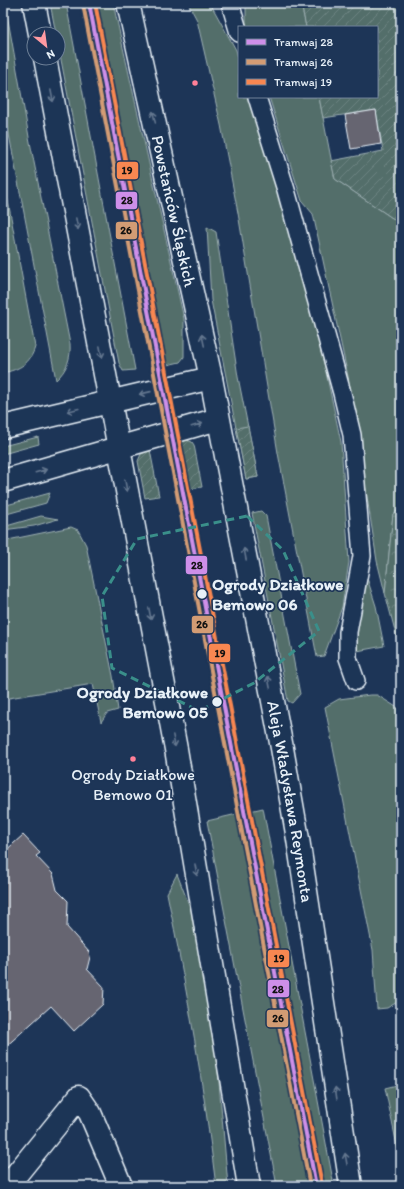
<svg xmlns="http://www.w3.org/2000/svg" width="404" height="1189" viewBox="0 0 404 1189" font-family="Itim,sans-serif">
<defs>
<pattern id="forest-crowns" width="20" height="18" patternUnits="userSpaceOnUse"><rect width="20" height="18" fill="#536e6b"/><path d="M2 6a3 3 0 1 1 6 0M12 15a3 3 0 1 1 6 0" fill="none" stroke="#6c8381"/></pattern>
<pattern id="garden-furrows" width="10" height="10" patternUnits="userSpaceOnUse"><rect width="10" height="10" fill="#536e6b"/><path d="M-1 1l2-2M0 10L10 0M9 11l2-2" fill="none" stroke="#6c8381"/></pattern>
</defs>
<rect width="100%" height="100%" fill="#1d3557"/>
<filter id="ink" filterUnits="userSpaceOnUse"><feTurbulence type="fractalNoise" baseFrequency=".025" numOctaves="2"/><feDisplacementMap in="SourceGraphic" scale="8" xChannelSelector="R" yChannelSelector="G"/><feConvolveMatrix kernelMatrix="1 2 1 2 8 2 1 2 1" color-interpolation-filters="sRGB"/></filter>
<g filter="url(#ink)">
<path fill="#536e6b" stroke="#9eb0b2" d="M3,3H5L29,137L70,344C71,358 67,370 56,380L3,103Z
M50,3H66L135,370L123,371L119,363L58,44V34H56Z
M95,3H113L184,319V357L180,362L163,366L150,286Z
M188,3H210L236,50L239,61V97H250L276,179L315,321L341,442L349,562L342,607L324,656L317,657L278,453L238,213L221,125L197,20Z
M246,3H301L306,27H246Z
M269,97H319L335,179L401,224V508L393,514L385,593L377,561L349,381L313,214L302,201Z
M3,174L35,347C30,364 20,369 3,373Z
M207,227L216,232L238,377L258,477L246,479L211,300Z
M38,437L39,444L3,454V446Z
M50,493L46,503L3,515V506Z
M261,511L266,516L300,694L292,703L288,701L252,513Z
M41,516L58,519L34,526L3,530V527Z
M71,527L78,530L86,545L113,676L118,710L107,713L101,722L93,684L3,699V541Z
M367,578L376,606L384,646L357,651L354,622Z
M370,695H377L401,710V1000L387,1008L377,1009L373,950L325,707L339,699Z
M263,808L334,1186H277L207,821Z
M177,874L193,915L216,1048L228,1186H216C204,1087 187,990 167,893Z
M401,1084V1165L385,1088Z"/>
<path fill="url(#forest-crowns)" stroke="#9eb0b2" d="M401,508V642H398L385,593L393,514Z"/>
<path fill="url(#garden-furrows)" stroke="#9eb0b2" d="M301,3H401V224L335,179L331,161L383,151L376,110L323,118L319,97H377V27H306Z
M248,426L258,477L246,479L236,428Z
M187,440L192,442L194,445L202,487L189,489L180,442Z
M150,450L159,496L145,498L138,461L141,454Z"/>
<path fill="#666571" stroke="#e8f1f8" d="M376,110L381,144L351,149L345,115Z
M23,835L40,853L36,856L53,874L57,890L68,901L67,927L89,952L90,957L87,969L104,987L103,1004L74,1031L51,1006L3,1049V853Z"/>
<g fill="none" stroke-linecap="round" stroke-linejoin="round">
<g stroke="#e8f1f8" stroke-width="20">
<path id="lane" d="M230,3L239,33
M257,97L286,190L342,393L352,435L362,556L348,632V658L356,681"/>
</g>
<g stroke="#e8f1f8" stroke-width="25">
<path id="street" d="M7,1186L79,1097L90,1113L121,1186"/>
</g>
<g stroke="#e8f1f8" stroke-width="25">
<g id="secondary">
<path d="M34,3L40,34"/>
<path id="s1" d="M128,3L211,378L282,748L298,839L351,1186"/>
<path d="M45,58L176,749L249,1186"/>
<path d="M3,427L211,378"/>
<path d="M3,481L218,419"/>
</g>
</g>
<use href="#lane" stroke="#1d3557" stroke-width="17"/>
<use href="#street" stroke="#1d3557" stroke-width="22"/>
<use href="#secondary" stroke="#1d3557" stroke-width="22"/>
<g stroke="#1d3557" stroke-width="7">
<path id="tram-1" d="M89,3L316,1186"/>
</g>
<g stroke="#1d3557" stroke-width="7">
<path id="tram-2" d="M83,4L310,1186"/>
</g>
<g stroke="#1d3557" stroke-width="7">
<path id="tram-3" d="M95,3L322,1185"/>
</g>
<use href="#tram-1" stroke="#ce8fe9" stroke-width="4"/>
<use href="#tram-2" stroke="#d39c74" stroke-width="4"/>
<use href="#tram-3" stroke="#f88751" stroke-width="4"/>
</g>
<defs><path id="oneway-shaft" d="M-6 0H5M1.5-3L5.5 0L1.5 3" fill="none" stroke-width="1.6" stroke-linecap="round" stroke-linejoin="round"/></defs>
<g stroke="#64778f">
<use href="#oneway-shaft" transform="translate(52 96) rotate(79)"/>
<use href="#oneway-shaft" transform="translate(154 117) rotate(-103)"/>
<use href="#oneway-shaft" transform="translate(77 224) rotate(79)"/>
<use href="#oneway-shaft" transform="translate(203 340) rotate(-102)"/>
<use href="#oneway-shaft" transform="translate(101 352) rotate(79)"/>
<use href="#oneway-shaft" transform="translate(145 393) rotate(167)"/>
<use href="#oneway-shaft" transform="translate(73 410) rotate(166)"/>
<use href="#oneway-shaft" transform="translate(197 425) rotate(-16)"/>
<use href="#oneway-shaft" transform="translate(41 471) rotate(-16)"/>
<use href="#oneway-shaft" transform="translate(126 486) rotate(80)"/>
<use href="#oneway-shaft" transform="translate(245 554) rotate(-101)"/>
<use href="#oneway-shaft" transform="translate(150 614) rotate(79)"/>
<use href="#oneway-shaft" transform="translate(269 682) rotate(-101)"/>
<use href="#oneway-shaft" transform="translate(174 741) rotate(79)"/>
<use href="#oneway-shaft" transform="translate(196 870) rotate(80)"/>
<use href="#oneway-shaft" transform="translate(336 1093) rotate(-98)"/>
<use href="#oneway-shaft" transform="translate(346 1159) rotate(-100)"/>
</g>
</g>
<path fill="none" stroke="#3a8f8a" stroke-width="3" stroke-dasharray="8 5" stroke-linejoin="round" d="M247,516L283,550L319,631L254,683L199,711L112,668L102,596L137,539Z"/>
<g fill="#ff8098" stroke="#1d3557" stroke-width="1.5">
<circle cx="195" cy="83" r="3.5"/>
<circle cx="133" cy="759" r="3.5"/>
</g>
<g fill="#e8f1f8" stroke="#1d3557" stroke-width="1.5">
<circle cx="202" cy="594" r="5.5"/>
<circle cx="217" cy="702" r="5.5"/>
</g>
<g text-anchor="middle" stroke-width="3.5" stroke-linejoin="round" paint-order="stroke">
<g font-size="16" fill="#e8f1f8" stroke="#1d3557">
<text x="133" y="780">Ogrody Działkowe<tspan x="133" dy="20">Bemowo 01</tspan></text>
</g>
<g font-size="17" fill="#e8f1f8" stroke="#1d3557">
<text dy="6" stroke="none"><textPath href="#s1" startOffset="213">Powstańców Śląskich</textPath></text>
<text dy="6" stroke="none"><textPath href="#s1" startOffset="815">Aleja Władysława Reymonta</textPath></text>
</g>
<g font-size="17" font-weight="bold" fill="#e8f1f8" stroke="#1d3557" text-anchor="start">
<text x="212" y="590">Ogrody Działkowe<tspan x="212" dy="20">Bemowo 06</tspan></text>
<text x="208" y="698" text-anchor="end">Ogrody Działkowe<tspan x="208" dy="20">Bemowo 05</tspan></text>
</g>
</g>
<g stroke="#1d3557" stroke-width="1.5">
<rect x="116" y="161" width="23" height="19" rx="4" fill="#f88751"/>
<rect x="115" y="191" width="23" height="19" rx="4" fill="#ce8fe9"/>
<rect x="115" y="221" width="23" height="19" rx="4" fill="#d39c74"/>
<rect x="185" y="555" width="23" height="20" rx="4" fill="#ce8fe9"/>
<rect x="191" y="615" width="23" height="19" rx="4" fill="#d39c74"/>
<rect x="208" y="643" width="23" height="20" rx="4" fill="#f88751"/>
<rect x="267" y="949" width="23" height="19" rx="4" fill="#f88751"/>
<rect x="267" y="979" width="23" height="19" rx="4" fill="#ce8fe9"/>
<rect x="266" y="1009" width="23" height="19" rx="4" fill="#d39c74"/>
</g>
<g font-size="11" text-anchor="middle" font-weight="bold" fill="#111">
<text x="127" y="174">19</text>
<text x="127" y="204">28</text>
<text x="126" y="234">26</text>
<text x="197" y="569">28</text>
<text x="202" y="628">26</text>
<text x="220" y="657">19</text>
<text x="279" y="962">19</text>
<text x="278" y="993">28</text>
<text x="278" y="1022">26</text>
</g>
<rect width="404" height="1189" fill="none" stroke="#1d3557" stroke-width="16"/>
<rect x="8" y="8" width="388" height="1173" fill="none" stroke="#e8f1f8" stroke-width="1.5" filter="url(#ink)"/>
<rect x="238" y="26" width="140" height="72" fill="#1d3557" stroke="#6e8097"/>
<rect x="246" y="39" width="20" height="6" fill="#ce8fe9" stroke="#6e8097"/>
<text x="274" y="46" font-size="12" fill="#e8f1f8">Tramwaj 28</text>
<rect x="246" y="59" width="20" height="6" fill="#d39c74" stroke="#6e8097"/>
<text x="274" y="66" font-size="12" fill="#e8f1f8">Tramwaj 26</text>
<rect x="246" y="79" width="20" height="6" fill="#f88751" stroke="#6e8097"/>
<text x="274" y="86" font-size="12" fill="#e8f1f8">Tramwaj 19</text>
<g transform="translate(46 46) rotate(151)"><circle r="19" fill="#1d3557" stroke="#6e8097"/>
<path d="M0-3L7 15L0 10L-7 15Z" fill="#ff9aa2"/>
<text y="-6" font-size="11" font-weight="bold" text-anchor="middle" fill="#e8f1f8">N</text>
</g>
</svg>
